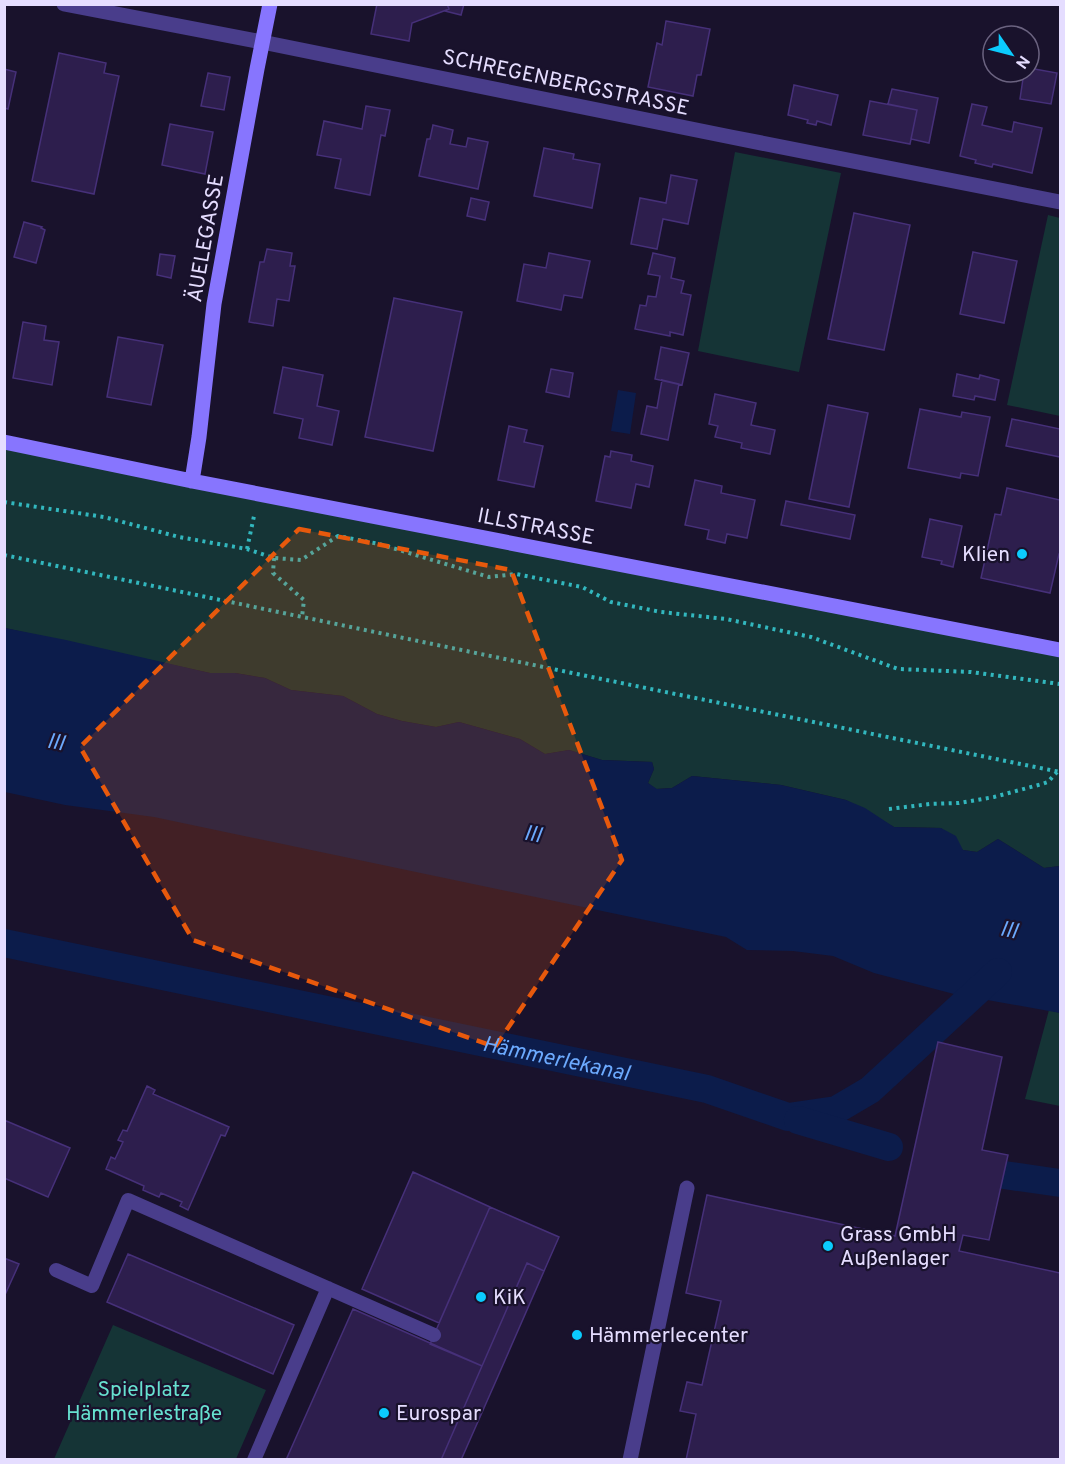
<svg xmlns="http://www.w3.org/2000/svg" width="1065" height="1464" viewBox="0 0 1065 1464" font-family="Overpass,sans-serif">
<rect width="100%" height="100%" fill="#19122c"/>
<path fill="#153436" d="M735,152L841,173L799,372L698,351Z
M1048,215L1060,218V416L1007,405Z
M4,442L1060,650V866L1044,868L998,839L977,852L963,850L941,828L894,827L846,800L781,785L692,776L672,788L656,789L648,783L654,769L652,762L602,760L569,750L545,754L520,739L459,722L436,727L402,721L377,714L343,696L291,690L265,678L235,673H210L5,628Z
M1049,1010L1060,1013V1106L1025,1099Z
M113,1325L266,1390L236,1459H54Z"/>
<path fill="#0c1c4b" d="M618,390L636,393L630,434L611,431Z
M5,628L66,640L210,673H235L265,678L291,690L343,696L377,714L402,721L436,727L459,722L520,739L545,754L569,750L602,760L652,762L654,769L648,783L657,789L672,788L692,776L781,785L846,800L865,808L894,827L941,828L956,836L963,850L977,852L998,839L1044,868L1060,866V1013L954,994L874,973L833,956L793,951L747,950L726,937L154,817L65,805L5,792Z"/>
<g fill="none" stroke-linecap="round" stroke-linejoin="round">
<g stroke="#0c1c4b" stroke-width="28">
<path id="s1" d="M4,943L707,1089L788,1117L836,1110L870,1090L998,972"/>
<path d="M798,1120L889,1147"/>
<path d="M1004,1175L1060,1183"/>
</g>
</g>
<path fill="#2d1e4d" stroke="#463079" stroke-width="1.5" d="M377,4H447L449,9L412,23L409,41L371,34Z
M447,4H464L461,15L445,11L449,9Z
M666,21L710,29L701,75H697L693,96L648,87L657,43L662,45Z
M59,53L106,63L104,73L119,76L94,194L32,181Z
M1029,68L1057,73L1051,104L1020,99L1024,72H1029Z
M4,69L16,72L8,109L4,108Z
M208,73L230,77L224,110L201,106Z
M794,85L838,95L831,125L817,121L816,125L807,123L808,120L788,115Z
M892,89L938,98L929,143L911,139L917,110L888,104Z
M870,101L917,110L910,144L863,135Z
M972,104L987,107L982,125L1012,132L1014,122L1042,128L1032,173L993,164L992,167L975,163L976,160L960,156Z
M366,106L390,110L385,136L381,135L370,195L335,188L341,159L317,155L324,121L362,129Z
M170,124L213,132L205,174L162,165Z
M433,125L453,130L450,144L466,147L468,138L488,142L478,189L419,176L427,139H430Z
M544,148L574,154L573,159L600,164L592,208L534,196Z
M671,175L697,180L688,224L663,219L657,249L631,244L640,198L666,203Z
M471,198L489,202L485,220L467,216Z
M854,213L910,225L884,350L828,339Z
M24,222L42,227L41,228L45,230L36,263L14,257Z
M267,249L292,253L290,266H295L289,301L277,299L273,326L249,322L260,262H264Z
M973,252L1017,261L1004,323L960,314Z
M549,253L590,261L582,298L564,295L561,310L517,301L524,264L546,268Z
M653,253L675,258L671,278L684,281L681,293L691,295L683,335L670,332V336L635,329L640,305L646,306L648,296L656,297L660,276L648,274Z
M160,254L175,256L171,278L157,275Z
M394,298L462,312L433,451L365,437Z
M23,322L46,326L44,340L59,342L52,385L13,378Z
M118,337L163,345L151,405L107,397Z
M661,347L689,353L682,385L655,379Z
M283,367L323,375L317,406L339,411L332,445L299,438L303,419L274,413Z
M551,369L573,373L569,397L546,392Z
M957,374L979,379L980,375L999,380L995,400L975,396L974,400L953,396Z
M662,380L679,384L668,440L641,434L647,406L657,408Z
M715,394L756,403L751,425L775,430L770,454L741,448L742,443L715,437L718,426L709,424Z
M828,405L868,413L849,507L809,499Z
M920,409L961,417L962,412L990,417L978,476L961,473L960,478L908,468Z
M1012,419L1060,429V457L1006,446Z
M509,426L527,430L524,442L543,446L534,487L498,480Z
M611,451L632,455L631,461L653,466L649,487L636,484L631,508L596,501L605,456L610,457Z
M695,480L722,486L721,493L755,500L747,538L727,534L725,543L707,539L709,530L685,525Z
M1007,488L1060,500V554H1059L1050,593L981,578L995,514L1001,515Z
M786,501L855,515L850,539L781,525Z
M930,519L962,526L953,567L941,564L942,561L922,557Z
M938,1042L1002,1057L982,1150L1008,1155L989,1240L963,1235L959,1251L1060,1273V1460H686L696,1414L680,1411L687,1382L702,1385L721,1301L686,1293L707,1195L895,1236Z
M147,1086L155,1090L153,1094L229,1127L225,1136L221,1135L188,1210L180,1206L182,1202L161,1193L159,1197L143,1190L144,1186L106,1169L111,1157L115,1159L123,1142L118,1140L123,1130L127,1131Z
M4,1120L70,1148L48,1197L4,1178Z
M413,1172L490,1207L439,1323L362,1289Z
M490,1207L559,1237L544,1271L527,1263L482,1366L430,1344Z
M128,1254L294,1325L273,1374L107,1302Z
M4,1258L19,1264L4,1297Z
M527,1263L544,1271L499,1374L461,1460H441Z
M353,1309L482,1366L441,1460H286Z"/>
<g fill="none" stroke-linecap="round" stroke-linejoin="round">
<path stroke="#32b7be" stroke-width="4" stroke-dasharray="3 4.5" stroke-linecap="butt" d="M4,502L104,517L179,537L247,549L274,558L301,560L338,536L379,544L489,577L516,574L582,587L611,602L661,612L726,619L811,637L898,669L971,672L1060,684
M247,549L254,516
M4,555L577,674L1060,772
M274,558L273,573L304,600L302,617
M889,809L930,804L959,803L994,797L1042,784L1048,782L1057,772"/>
<path stroke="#493d8b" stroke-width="14" d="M56,1270L92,1286L128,1200L434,1335
M254,1460L328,1288"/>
<path stroke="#493d8b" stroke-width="15" d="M64,4L262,42L731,137L1060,202
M630,1460L687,1188"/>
<path stroke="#8775fe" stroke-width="15" d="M4,442L192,481L1060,650
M192,481L199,437L214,304L257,69L270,4"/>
</g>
<path fill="#e8590c" fill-opacity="0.2" stroke="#e8590c" stroke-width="4.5" stroke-dasharray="12 8" stroke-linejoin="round" d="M299,529L511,570L622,860L495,1047L193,940L80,747Z"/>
<g fill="#0bcbfd" stroke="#19122c" stroke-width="2">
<circle cx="1022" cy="554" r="6"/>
<circle cx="828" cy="1246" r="6"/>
<circle cx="481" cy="1297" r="6"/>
<circle cx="577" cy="1335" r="6"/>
<circle cx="384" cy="1413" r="6"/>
</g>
<g text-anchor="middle" stroke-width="4.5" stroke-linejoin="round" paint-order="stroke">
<g font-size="21" fill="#e5ddff" stroke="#19122c">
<text transform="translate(566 82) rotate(12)" y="7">SCHREGENBERGSTRASSE</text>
<text transform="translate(205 238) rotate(-80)" y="7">ÄUELEGASSE</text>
<text transform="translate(536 526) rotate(11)" y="7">ILLSTRASSE</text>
</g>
<g font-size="21" fill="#e5ddff" stroke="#19122c" text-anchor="start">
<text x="1010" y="561" text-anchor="end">Klien</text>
<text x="840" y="1241">Grass GmbH<tspan x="840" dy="24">Außenlager</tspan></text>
<text x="493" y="1304">KiK</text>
<text x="589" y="1342">Hämmerlecenter</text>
<text x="396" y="1420">Eurospar</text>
</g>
<g font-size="21" fill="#67e1d0" stroke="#19122c">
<text x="144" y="1396">Spielplatz<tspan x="144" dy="24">Hämmerlestraße</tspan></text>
</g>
<g font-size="22" font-style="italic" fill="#6caafe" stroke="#19122c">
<text transform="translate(56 741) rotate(11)" y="8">Ill</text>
<text transform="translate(533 833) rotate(11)" y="8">Ill</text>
<text transform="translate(1009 929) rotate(12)" y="8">Ill</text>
<text dy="8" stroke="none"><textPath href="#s1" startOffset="564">Hämmerlekanal</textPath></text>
</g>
</g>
<rect width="1065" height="1464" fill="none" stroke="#e5ddff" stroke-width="12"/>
<g transform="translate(1011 54) rotate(125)"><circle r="28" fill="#19122c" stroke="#6b6380" stroke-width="1.5"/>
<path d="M0-4.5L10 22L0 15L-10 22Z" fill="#0bcbfd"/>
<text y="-9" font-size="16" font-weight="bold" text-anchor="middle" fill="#e5ddff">N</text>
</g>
</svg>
